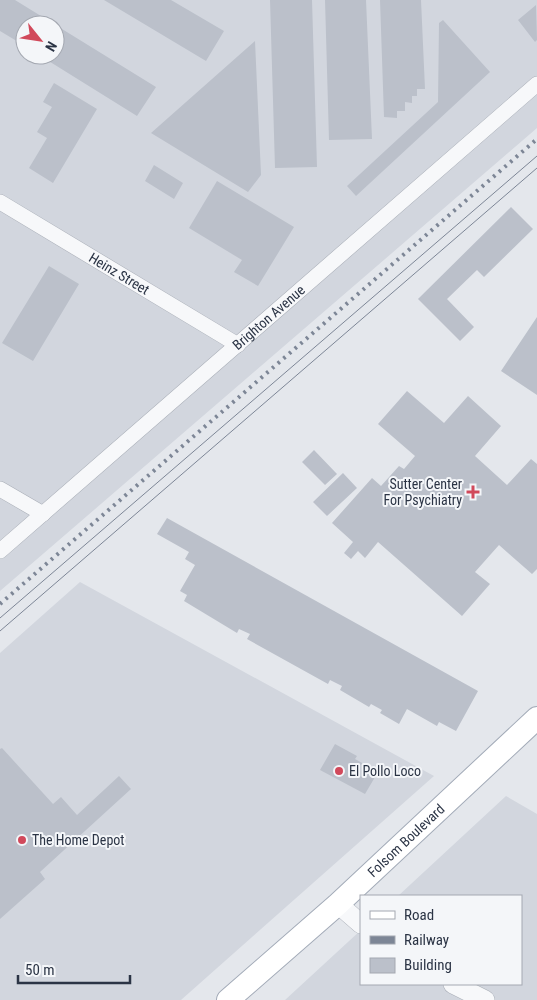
<svg xmlns="http://www.w3.org/2000/svg" width="537" height="1000" viewBox="0 0 537 1000" font-family="'Roboto Condensed',sans-serif">
<rect width="100%" height="100%" fill="#e4e7ec"/>
<path fill="#d2d6de" fill-rule="evenodd" d="M0,0H537V128L0,591ZM25,25H55V55H25Z
M80,582L434,776L181,1000H0V653Z
M506,796L537,814V1000H285L361,930V984H521V896H398Z"/>
<path fill="#bbc0ca" d="M0,0H15L156,87L137,116L39,55H55V25H25V46L0,31Z
M104,0H171L224,31L206,61Z
M270,0H312L317,167L275,168Z
M325,0H366L372,139L329,140Z
M380,0H421L425,89H417V96H412V103L405,102V111H397V118L384,117Z
M536,5L537,40L535,42L518,20Z
M443,20L490,72L356,196L347,186L438,102L439,23Z
M255,41L261,175L248,192L151,133Z
M54,83L97,109L53,183L29,168L47,138L37,132L52,107L43,102Z
M154,165L183,183L174,199L145,181Z
M217,181L294,227L258,286L234,272L242,260L189,228Z
M511,207L533,229L484,277L477,270L447,299L474,327L460,341L418,299Z
M49,266L79,284L33,361L2,343Z
M537,317V395L501,371Z
M407,391L444,423L468,396L501,426L475,456L507,485L531,459L537,464V569L532,574L499,545L475,572L490,584L462,616L378,542L365,558L358,551L351,559L344,553L353,542L332,523L372,478L381,486L399,466L404,469L415,456L378,424Z
M314,450L337,474L325,485L302,462Z
M343,473L357,488L327,516L313,502Z
M167,518L478,691L456,731L439,722L437,726L407,709L399,724L380,713L382,710L371,704L369,707L340,690L342,686L330,680L328,684L247,639L250,634L239,629L237,633L184,601L187,595L180,591L195,565L185,559L189,552L157,534Z
M335,744L357,756L355,759L378,772L365,794L320,770Z
M2,748L53,804L61,797L77,815L119,776L131,789L40,872L45,879L0,919V749Z"/>
<g fill="none" stroke-linecap="round" stroke-linejoin="round">
<g stroke="#a9aeb7" stroke-width="16">
<g id="minor">
<path id="s1" d="M0,202L238,345"/>
<path d="M0,489L43,514"/>
<path id="s2" d="M0,551L537,84"/>
</g>
</g>
<g stroke="#a9aeb7" stroke-width="20">
<path id="tertiary" d="M338,904L361,924
M453,984L485,1000"/>
</g>
<g stroke="#a3abb8" stroke-width="24">
<g id="primary">
<path id="s3" d="M228,1000L338,904L537,718"/>
</g>
</g>
<use href="#minor" stroke="#f7f8fa" stroke-width="15"/>
<use href="#tertiary" stroke="#f7f8fa" stroke-width="19"/>
<use href="#primary" stroke="#fff" stroke-width="22"/>
<path stroke="#7d8696" stroke-width="1" d="M0,618L537,156
M0,631L537,168"/>
<path stroke="#7d8696" stroke-width="4" stroke-dasharray="2.5 5" stroke-linecap="butt" d="M0,604L537,139"/>
</g>
<g fill="#d1495b" stroke="#f4f6f9" stroke-width="2">
<path d="M470.5 484.5h5v5h5v5h-5v5h-5v-5h-5v-5h5z"/>
<circle cx="339" cy="771" r="5"/>
<circle cx="22" cy="840" r="5"/>
</g>
<g text-anchor="middle" stroke-width="4" stroke-linejoin="round" paint-order="stroke">
<g font-size="14" fill="#2b3445" stroke="#f4f6f9">
<text dy="5" stroke="none"><textPath href="#s1" startOffset="139">Heinz Street</textPath></text>
<text dy="5" stroke="none"><textPath href="#s2" startOffset="356">Brighton Avenue</textPath></text>
<text dy="5" stroke="none"><textPath href="#s3" startOffset="239">Folsom Boulevard</textPath></text>
</g>
<g font-size="14" fill="#2b3445" stroke="#f4f6f9" text-anchor="start">
<text x="462" y="489" text-anchor="end">Sutter Center<tspan x="462" dy="16">For Psychiatry</tspan></text>
<text x="349" y="776">El Pollo Loco</text>
<text x="32" y="845">The Home Depot</text>
</g>
</g>
<rect x="360" y="895" width="162" height="90" fill="#f4f6f9" stroke="#a4a8b1"/>
<rect x="370" y="911" width="25" height="8" fill="#ffffff" stroke="#a4a8b1"/>
<text x="404" y="920" font-size="15" fill="#2b3445">Road</text>
<rect x="370" y="936" width="25" height="8" fill="#7d8696" stroke="#a4a8b1"/>
<text x="404" y="945" font-size="15" fill="#2b3445">Railway</text>
<rect x="370" y="958" width="25" height="15" fill="#bbc0ca" stroke="#a4a8b1"/>
<text x="404" y="970" font-size="15" fill="#2b3445">Building</text>
<g transform="translate(40 40) rotate(120)"><circle r="24" fill="#f4f6f9" stroke="#a4a8b1"/>
<path d="M0-4L9 19L0 12L-9 19Z" fill="#d1495b"/>
<text y="-8" font-size="14" font-weight="bold" text-anchor="middle" fill="#2b3445">N</text>
</g>
<path d="M18 975v8h112v-8" fill="none" stroke="#2b3445" stroke-width="2.5"/>
<text x="25" y="975" font-size="15" fill="#2b3445" stroke="#f4f6f9" stroke-width="4" paint-order="stroke">50 m</text>
</svg>
